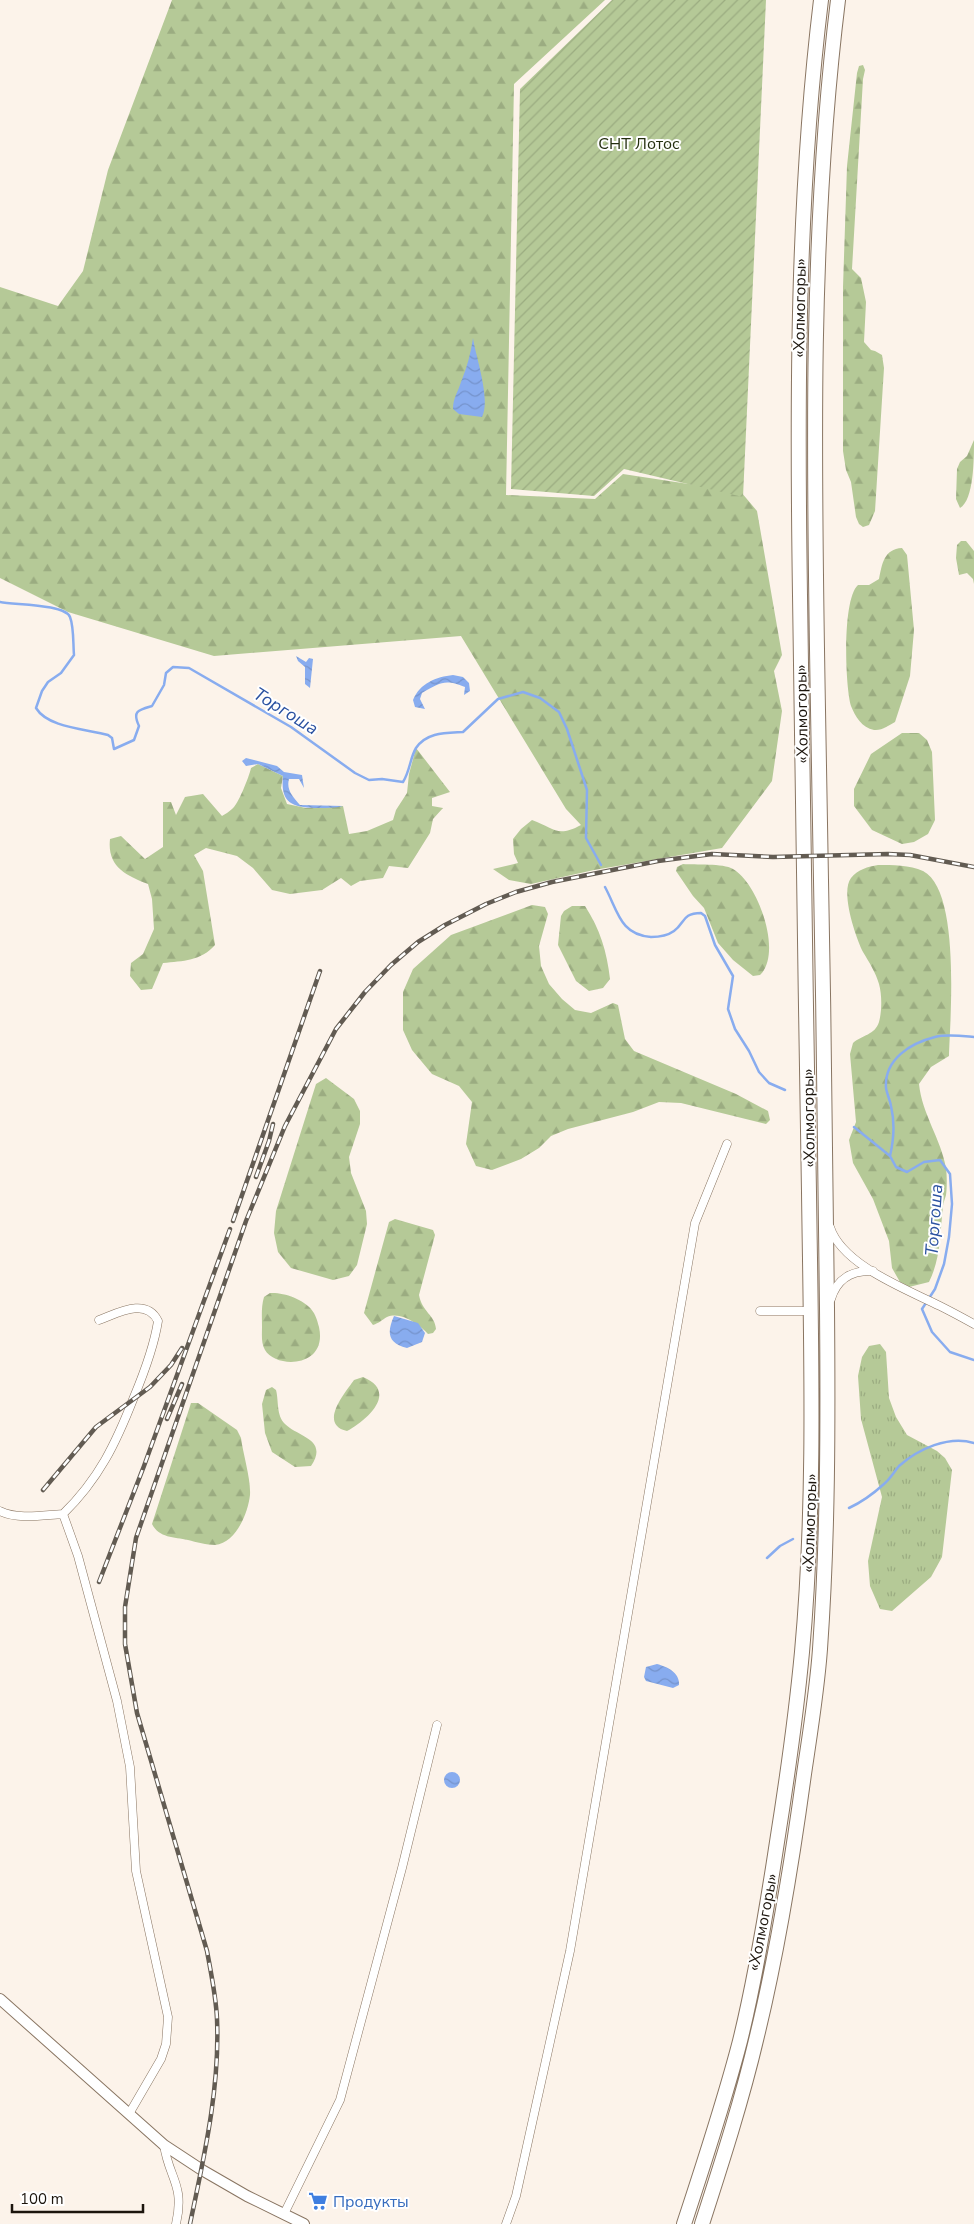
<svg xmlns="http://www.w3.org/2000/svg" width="974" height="2224" viewBox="0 0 974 2224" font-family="'Nunito Sans',sans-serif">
<defs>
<pattern id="grass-tufts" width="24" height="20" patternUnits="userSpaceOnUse" patternTransform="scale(1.25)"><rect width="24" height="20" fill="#b5c997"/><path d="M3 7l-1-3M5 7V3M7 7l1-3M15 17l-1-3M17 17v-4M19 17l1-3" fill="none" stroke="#9bac81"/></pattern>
<pattern id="forest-firs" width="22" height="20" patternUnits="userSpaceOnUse" patternTransform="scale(1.25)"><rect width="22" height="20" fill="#b5c997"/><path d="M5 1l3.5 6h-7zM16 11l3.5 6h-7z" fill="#9bac81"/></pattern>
<pattern id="garden-furrows" width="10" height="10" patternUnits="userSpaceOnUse" patternTransform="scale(1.25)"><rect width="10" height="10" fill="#b5c997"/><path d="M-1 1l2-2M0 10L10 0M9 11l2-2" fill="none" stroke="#9bac81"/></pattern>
<pattern id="water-waves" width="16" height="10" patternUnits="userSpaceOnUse" patternTransform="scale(1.25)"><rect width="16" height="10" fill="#88acef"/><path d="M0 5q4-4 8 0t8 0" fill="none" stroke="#7593cc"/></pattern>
</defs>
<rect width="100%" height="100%" fill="#fcf3ea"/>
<path fill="url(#grass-tufts)" d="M880,1344L886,1352L889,1398L896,1417L907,1435L937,1451L945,1458L952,1470L942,1557L931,1577L892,1611L880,1609L870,1586L868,1561L882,1497L861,1419L858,1376L862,1357L869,1346Z"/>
<path fill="url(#forest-firs)" d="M172,0H605L514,84L506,495L595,499L623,474L741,492L757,511L782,655L774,671L782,711L772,781L722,848L594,870L531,884L509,880L493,869L518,863L514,854L513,839L521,829L532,820C554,828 557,838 581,825L566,809L461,636L214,656L68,612L0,578V287L58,306L83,271L108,170Z
M863,65L865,70L863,79L852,269L861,278L866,302L864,342L871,350L875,351L882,355L884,368L875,511L869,525L863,527L859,524L856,517L851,482L846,470L843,451V287L847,166L857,73L859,66Z
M974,440C974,459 974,500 960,508L956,499L957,469L960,462L967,456Z
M961,541H966L974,551V584L973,579L967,573L959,575L956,558L957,545Z
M902,548L907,555L914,630L910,676L895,722C889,725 882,731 874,730C862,728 855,716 851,706C845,686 842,599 858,585H869L879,579C882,564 884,549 902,548Z
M902,733H919L927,740L932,752L935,820L928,834L914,842L902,844L872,830L854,806V789L871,754Z
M416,748L450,792L432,798V806L443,808L433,819L430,833L408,868L389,866L383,878L360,881L351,886L341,878L322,890L290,894L272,890L253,868L237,856L206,848L194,855L203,871L215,945C201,961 183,961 163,963L152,989L141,990L130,976L131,963L143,954L154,929L152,899L148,884C125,875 107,866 110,839L121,836L145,859L163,847V802H171L176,815L185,797L203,794L222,816C225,814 229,812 232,809C238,805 249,777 251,768L258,764L283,776L281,788L287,804L306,808L343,806L349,834L367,831L393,820L396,810L407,793L409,774Z
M683,864C695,865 723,863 733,869C758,883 783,953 760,975L753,976L733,960L718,943L704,908L693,896L676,871L677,867Z
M878,865C892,865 910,865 923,871C961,890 950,1019 949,1056L931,1067L919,1084C922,1114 941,1139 946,1168C947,1176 947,1188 946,1195C945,1199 943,1203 943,1206C940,1232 941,1258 929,1282L909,1287L900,1282L892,1268L889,1241L873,1199L853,1163L849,1140L856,1122L850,1054L853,1043C862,1035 875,1035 879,1022C882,1011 882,995 879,984C876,973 869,962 863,952C856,938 840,892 851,878C858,869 868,867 878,865Z
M532,905L545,907L548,914L539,946L541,966L549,984L562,999L575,1010L591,1013L613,1003L618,1005L625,1039L634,1051L736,1094L768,1111L770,1120L766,1124L681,1103L659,1102L633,1112L568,1129L551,1136L539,1148L521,1159L492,1170L476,1166L466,1144L472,1102L459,1086L432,1074L412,1050L403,1030V992L413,969L451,935Z
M572,906H585C600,929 607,952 610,979L603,988L589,991L576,981L558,945L561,916L564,911Z
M326,1078L354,1099L360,1111V1124L349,1157L351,1173L366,1211L367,1224L357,1265L349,1276L333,1280L291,1268L278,1252L274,1233L276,1211L316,1084Z
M395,1219L433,1230L435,1235L419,1295C422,1312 435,1315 436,1329L433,1333L428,1334C419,1324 401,1311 387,1317C382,1320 379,1323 373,1325L364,1313L389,1222Z
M270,1293C283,1292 303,1299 311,1309C316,1315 317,1320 319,1327C328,1368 276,1369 265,1350C261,1343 262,1335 262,1327C262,1317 261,1307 264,1297Z
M363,1377C399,1392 367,1420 347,1431C318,1424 345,1393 354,1380Z
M272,1387L276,1390C279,1401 276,1415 285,1424C298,1437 329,1439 311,1466L295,1467L272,1452L265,1433L262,1404L266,1390Z
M191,1403H198L237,1430L241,1438C243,1454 251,1479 250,1495C248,1513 236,1543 215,1545C207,1545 196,1542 188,1540C174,1537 159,1538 152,1524Z"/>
<path fill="url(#garden-furrows)" d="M612,0H766L743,497L624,469L594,496L511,489L520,89Z"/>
<path fill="url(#water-waves)" d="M473,338C476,358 491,399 482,417L459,414L453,409C453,398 458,392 461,382C467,367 471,353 473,338Z
M296,656L306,662L309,658L313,659L310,688L305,684V667L298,661Z
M453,675L463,677L469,683L470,691L464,695L465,687C445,679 441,682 422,693L420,699L425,709L415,707L413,700C420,683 436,677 453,675Z
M246,758L277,766L284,772L302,775L304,788L299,779H289C286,790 293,797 300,805L343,806C335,808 327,808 319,808C293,808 280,804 283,776L258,764L246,766L242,761Z
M394,1316L418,1323L425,1333L422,1342L407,1348C387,1343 387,1332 394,1316Z
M657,1664C668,1667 680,1673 679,1685L673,1688L646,1681L644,1677L646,1667Z
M444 1780a8 8 0 1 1 16 0a8 8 0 1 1-16 0Z"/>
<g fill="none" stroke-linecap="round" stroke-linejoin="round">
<path stroke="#88acef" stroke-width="2.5" d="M0,602C15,605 65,604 70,617C74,627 73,644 74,655L61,673L48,682L42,691L36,708C48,728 87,729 108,735L112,738L114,749L134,740L139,726C132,711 138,710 152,706L164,685L166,673L173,667L189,668L291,727L355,773L369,780L382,779L403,782C410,771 410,758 416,748C427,732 446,733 463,732L498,699L523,692L540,698L559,712L567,729L587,790L586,838L601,865
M605,887C618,911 620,935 651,937C659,937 667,936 674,931C685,923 682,913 701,913L705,916L715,945L733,976L728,1009L735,1029L749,1051L759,1072L769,1083L785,1090
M854,1127L890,1156L896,1167L907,1172L924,1162L940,1160L950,1174L952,1204L949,1237L944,1264L935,1289L922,1309L932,1332L950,1352L974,1360
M890,1156C894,1139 895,1123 891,1106C890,1100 887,1094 886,1088C884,1059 911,1043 935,1037C947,1034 962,1036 974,1037
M849,1508C862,1502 873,1494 884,1484C890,1479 894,1472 899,1466C918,1449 949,1435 974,1443
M767,1558L780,1546L793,1539"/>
<g stroke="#897562" stroke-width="9">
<path id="street" d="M830,1227C842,1265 906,1289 940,1306C952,1312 963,1318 974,1324
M831,1299C837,1278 853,1270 873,1271
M760,1311H810
M0,1511C19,1520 43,1515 63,1514C99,1479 116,1443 134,1397C144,1373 154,1347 158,1321C146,1297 118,1313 99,1320
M63,1514L78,1556L117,1701L130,1767L136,1871L168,2017L166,2044L161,2059L129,2114
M164,2145C169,2179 185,2184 176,2224
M284,2214L340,2100L402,1868L437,1725
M506,2224L516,2196L570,1951L695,1223L727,1144"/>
</g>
<g stroke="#897562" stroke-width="12">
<path id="secondary" d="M0,1999L164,2145L202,2170L247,2196L304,2224"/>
</g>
<g stroke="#897562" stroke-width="16">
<path id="highway" d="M684,2224C704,2163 724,2103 740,2041C756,1976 767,1908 777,1842C787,1779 796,1716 802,1652C816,1499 811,1345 809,1192C806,993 802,794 800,595C797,397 797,198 821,0
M702,2224C722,2162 742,2100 757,2036C778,1950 792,1862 804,1774C810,1733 817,1691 820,1649C828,1535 828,1422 827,1308C825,1109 822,909 818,710C814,473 809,235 838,0"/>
</g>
<use href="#street" stroke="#fff" stroke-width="8"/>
<use href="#secondary" stroke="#fff" stroke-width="10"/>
<use href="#highway" stroke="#fff" stroke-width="14"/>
<g stroke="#625b52" stroke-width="4.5">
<path id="rail" d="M256,1177L269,1141L273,1124
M233,1221L320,971
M167,1419L182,1384
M43,1490L96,1427L150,1387L171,1365L182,1348
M99,1582L144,1466L230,1229
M190,2224C204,2157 220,2088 217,2019C216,1996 211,1973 207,1951L137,1713L125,1644V1607L136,1538L246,1221L285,1126L336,1029L365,992L391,965L418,942L445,925L486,904L516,892L552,882L658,861L712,854L773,857L888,854L910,855L974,867"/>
</g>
<use href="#rail" stroke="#fff" stroke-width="2.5" stroke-dasharray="8" stroke-linecap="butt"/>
</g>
<defs>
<g id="supermarket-bare" transform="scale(1.5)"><path d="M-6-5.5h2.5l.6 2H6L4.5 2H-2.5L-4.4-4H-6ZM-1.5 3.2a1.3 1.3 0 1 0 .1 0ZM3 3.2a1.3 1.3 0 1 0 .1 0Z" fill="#3f7fe0" stroke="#fff" stroke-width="2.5" paint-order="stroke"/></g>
</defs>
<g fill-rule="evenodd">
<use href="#supermarket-bare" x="318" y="2201"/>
</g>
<g text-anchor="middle" stroke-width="4" stroke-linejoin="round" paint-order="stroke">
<g font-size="16" fill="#242f0f" stroke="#fff">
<text x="639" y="149">СНТ Лотос</text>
</g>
<g font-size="16" fill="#1c150d" stroke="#fff">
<text transform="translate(799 308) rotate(-89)" y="6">«Холмогоры»</text>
<text transform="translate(801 714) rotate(-91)" y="6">«Холмогоры»</text>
<text transform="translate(808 1118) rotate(-91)" y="6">«Холмогоры»</text>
<text transform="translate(809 1523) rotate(-88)" y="6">«Холмогоры»</text>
<text transform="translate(762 1922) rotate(-79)" y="6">«Холмогоры»</text>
</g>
<g font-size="16" fill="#366cbe" stroke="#fff" text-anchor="start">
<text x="333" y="2207">Продукты</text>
</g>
<g font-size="18" font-style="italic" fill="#2b52a1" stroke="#fff">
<text transform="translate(286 711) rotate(32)" y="6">Торгоша</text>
<text transform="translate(934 1220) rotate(-86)" y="6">Торгоша</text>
</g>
</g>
<path d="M12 2204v8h131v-8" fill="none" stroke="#1c150d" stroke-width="2.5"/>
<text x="20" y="2204" font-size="15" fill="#1c150d" stroke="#ffffff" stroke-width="4" paint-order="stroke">100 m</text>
</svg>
